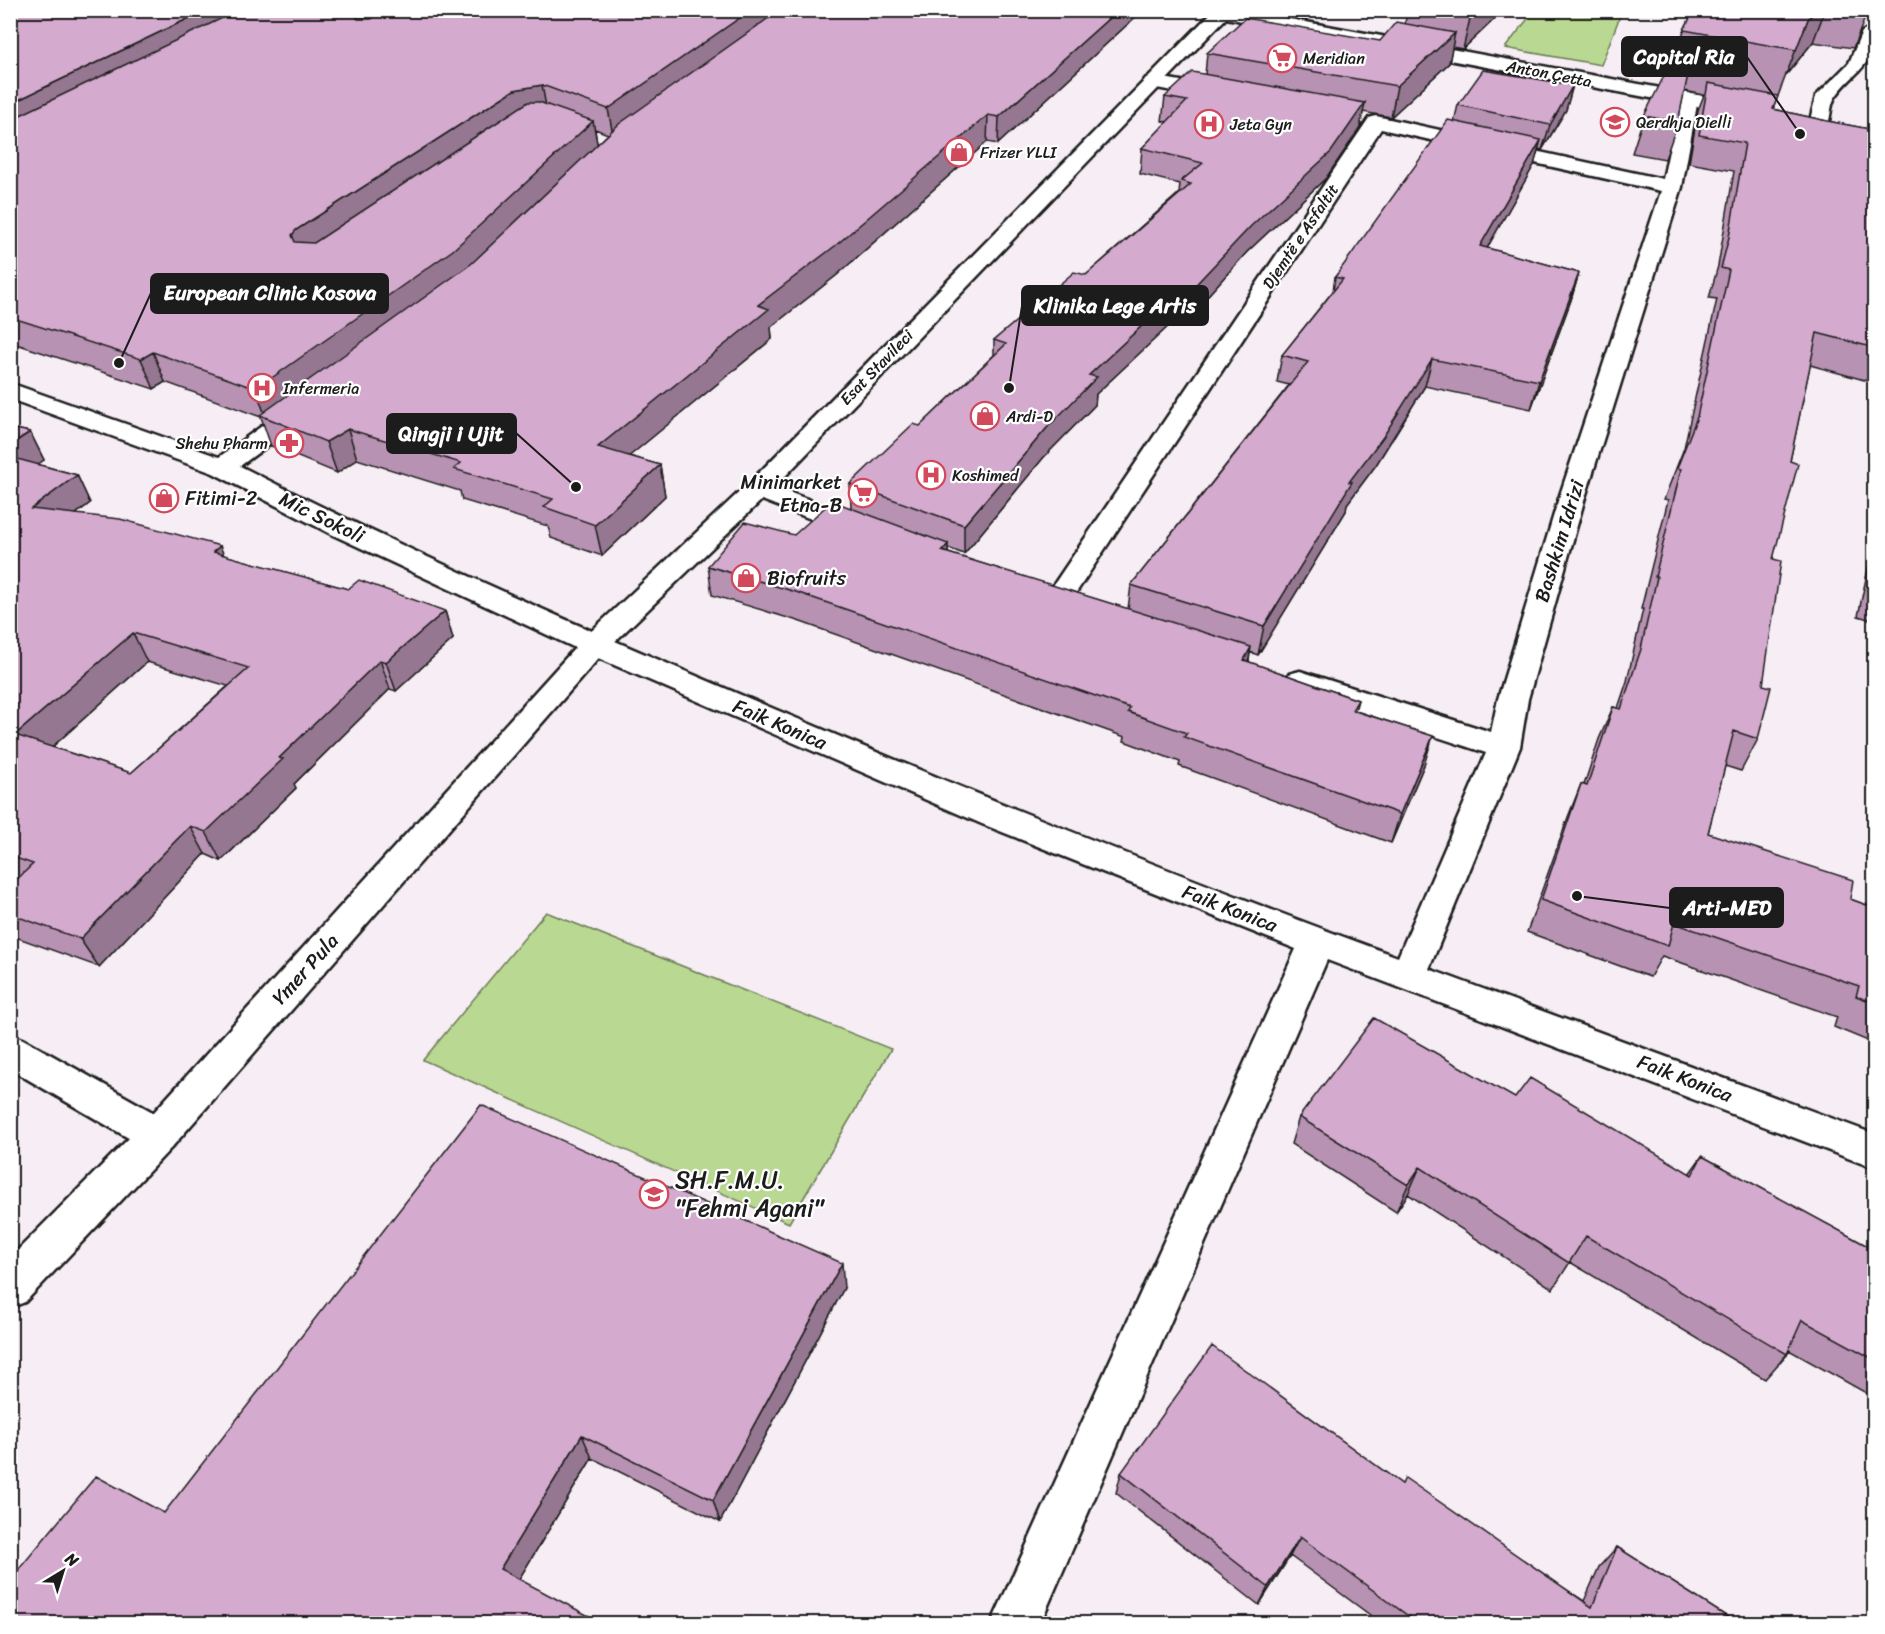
<svg xmlns="http://www.w3.org/2000/svg" width="1885" height="1634" viewBox="0 0 1885 1634" font-family="Sriracha,sans-serif">
<rect width="100%" height="100%" fill="#f7eef5"/>
<filter id="ink" filterUnits="userSpaceOnUse"><feTurbulence type="fractalNoise" baseFrequency=".0167" numOctaves="2"/><feDisplacementMap in="SourceGraphic" scale="12" xChannelSelector="R" yChannelSelector="G"/><feConvolveMatrix kernelMatrix="1 2 1 2 8 2 1 2 1" color-interpolation-filters="sRGB"/></filter>
<g filter="url(#ink)">
<path fill="#b9d891" stroke="#6a7a56" stroke-width="1.5" d="M1534,11V10L1622,11L1601,65L1505,48Z
M546,912L891,1049L789,1223L423,1060Z"/>
<g fill="none" stroke-linecap="round" stroke-linejoin="round">
<g stroke="#1c1c1c" stroke-width="5">
<path id="service" d="M1871,27L1874,28C1874,70 1856,68 1836,96C1829,105 1832,119 1826,128H1812L1809,124L1816,96L1849,63L1862,32Z"/>
</g>
<g stroke="#1c1c1c" stroke-width="5">
<path id="minor" d="M1152,76L1221,88L1230,94L1221,100L1146,86L1143,82L1146,78Z
M1689,93L1698,99L1682,187L1584,501L1528,699L1520,747L1429,969L1874,1134V1168L1327,960L1040,1624H991L1296,949L982,824L584,652L331,534L213,473L10,399V383L219,457L294,403L303,401L312,403L315,408L312,413L240,466C422,559 610,640 798,719C996,803 1196,883 1398,957L1486,753L1289,688L1285,681L1289,674L1300,671L1491,732L1498,699L1558,501L1661,191L1381,129L1066,608L1056,611L1046,608L1042,602L1369,118L1376,116L1663,179L1680,99Z
M758,481L870,522L874,528L870,534L860,536L850,534L749,495L745,489L749,483Z
M10,1034L23,1039L172,1123L178,1135L172,1147L158,1152L144,1147L10,1069Z"/>
</g>
<g stroke="#1c1c1c" stroke-width="5">
<path id="tertiary" d="M1214,10H1242L1746,104L1755,110L1746,116L1226,18L767,495L604,652L172,1147L25,1302L10,1308V1258L144,1123L584,638L749,483Z"/>
</g>
<use href="#service" fill="#fff" fill-rule="evenodd"/>
<use href="#minor" fill="#fff" fill-rule="evenodd"/>
<use href="#tertiary" fill="#fff" fill-rule="evenodd"/>
</g>
<path fill="#b792b2" stroke="#1c1c1c" stroke-width="1.5" fill-rule="evenodd" d="M10,10H1143L998,144L987,142L837,275L771,327L772,339L629,456L660,465L665,496L602,556L551,538L548,526L462,500L460,491L357,459L337,473L271,446L261,417L165,382L154,389L10,342ZM595,129L608,134L597,145Z
M1407,10H1504L1463,49L1452,47L1449,63L1391,117L1363,112L1360,128L1326,178L1247,252L1182,324L1173,322L1096,394L1095,405L1044,457L964,554L948,548V553L1128,609L1131,585L1289,385L1277,382L1282,355L1333,291L1335,277L1454,122L1458,105L1573,85L1566,110L1542,150L1538,149L1534,165L1487,248L1579,273L1571,300L1531,409L1425,386L1376,465L1347,504L1346,511L1258,655L1250,652L1249,662L1358,700L1355,711L1424,765L1391,843L1179,766L1180,762L1124,741L1125,737L798,621L712,595L708,566L794,535L851,508L850,484L920,426L994,355V340L1086,275L1179,193L1180,184L1140,174L1142,148L1167,122L1162,121L1165,97L1205,75L1207,53L1380,41L1405,24Z
M1694,10H1875V14L1867,13L1853,48L1813,42L1786,75L1773,109L1827,121L1875,130V383L1810,365L1790,461L1773,559L1758,739L1741,771L1725,766L1708,833L1850,899L1875,908V1044L1834,1027L1837,1017L1662,956L1650,977L1527,932L1568,817L1581,784L1584,785L1599,739L1613,707L1618,708L1627,681L1643,609H1641L1668,500L1664,499L1684,448L1717,299L1709,298L1718,266L1734,171L1689,163L1698,110L1704,95L1684,91L1678,122L1665,159L1632,153L1644,116L1672,67L1684,30Z
M10,428L30,432L44,460L37,464L77,475L90,503L76,514L220,546L223,555L348,589L445,611L453,639L396,691L390,689L294,784L296,788L221,861L205,854L99,967L10,935V886L17,880L10,878ZM147,662L228,686L131,773L52,747Z
M1875,536V621L1858,616Z
M1515,1098L1689,1174L1702,1156L1875,1250V1398L1789,1350L1787,1354L1765,1379L1570,1262L1553,1289L1408,1194L1396,1212L1291,1144L1299,1117Z
M844,1288L720,1522L592,1458L519,1579L164,1513Z
M1121,1473L1402,1484L1584,1601L1599,1567L1617,1547L1737,1623H1381L1290,1556L1259,1605L1116,1493Z"/>
<path fill="#957791" stroke="#1c1c1c" stroke-width="1.5" d="M206,10H265L10,136V104Z
M356,10H406L360,38L353,12Z
M751,10H788L613,135L608,109Z
M1118,10H1143L998,144L999,117Z
M1472,10H1504L1463,49Z
M1815,10H1825L1813,42L1786,75L1808,19Z
M1455,33L1449,63L1391,117L1397,86Z
M542,85L547,112L301,264L292,235L296,230L514,90Z
M1573,85L1566,110L1542,150L1550,125Z
M1365,103L1360,128L1326,178L1247,252L1182,324L1185,296Z
M988,115L987,142L837,275L771,327L772,339L604,477L598,447L758,305Z
M593,121L598,148L460,279L266,418L256,389Z
M1541,140L1534,165L1473,273L1480,246Z
M1579,273L1571,300L1531,409L1539,381Z
M1176,294L1173,322L1096,394L1095,405L1044,457L964,554V525L1046,429L1089,375Z
M153,352L165,382L154,389L141,359Z
M1432,359L1425,386L1376,465L1347,504L1346,511L1258,655L1264,626L1349,482Z
M348,429L357,459L337,473L326,442Z
M30,432L44,460L12,482L10,478V445Z
M660,465L665,496L602,556L595,525Z
M77,475L90,503L46,537L31,509Z
M948,544V573L942,551Z
M220,546L232,575L213,552Z
M445,611L453,639L396,691L386,662Z
M133,633L147,662L33,764L15,735Z
M1251,647L1246,676L1244,660Z
M380,660L390,689L294,784L296,788L221,861L206,832L279,758Z
M1433,736L1424,765L1391,843L1400,814Z
M190,826L205,854L99,967L80,939Z
M1420,1167L1408,1194L1396,1212L1408,1185Z
M842,1263L844,1288L720,1522L713,1500Z
M582,1435L592,1458L513,1589L500,1569Z
M1300,1537L1290,1556L1259,1605L1268,1587Z"/>
<path fill="#d5aacf" stroke="#1c1c1c" stroke-width="1.5" fill-rule="evenodd" d="M10,10H206L10,104Z
M239,10H356L353,12L358,19H371L386,10H751L608,109L542,85L514,90L296,230L292,235L295,242L314,243L528,102H539L593,121L453,250L256,389L153,352L141,359L10,317V120Z
M780,10H1118L999,117L988,115L835,246L758,305L769,309L598,447L660,465L595,525L544,507L553,499L454,469L461,463L348,429L326,442L260,415L471,264L619,124Z
M1694,10H1815L1808,19L1796,50L1684,30Z
M1245,18L1380,41L1396,22L1455,33L1397,86L1207,53Z
M1669,66L1689,70L1678,122L1644,116Z
M1483,70L1573,85L1550,125L1458,105Z
M1192,72L1365,103L1331,152L1251,226L1185,296L1176,294L1089,375L1097,377L1046,429L964,525L850,484L913,424L920,426L1006,344L994,340L1074,272L1086,275L1191,184L1181,181L1203,163L1142,148L1187,101L1165,97Z
M1708,83L1778,96L1773,109L1827,121L1875,130V348L1817,333L1790,461L1798,464L1773,559L1781,561L1763,685L1771,687L1758,739L1734,731L1708,833L1853,880L1850,899L1875,908V1003L1856,996L1859,986L1674,923L1668,946L1541,900L1581,784L1587,786L1613,707L1621,709L1641,649L1657,577H1655L1681,469L1677,468L1697,417L1729,270L1721,268L1729,237L1745,143L1699,135Z
M1448,120L1541,140L1480,246L1579,273L1539,381L1432,359L1383,437L1349,482H1352L1264,626L1131,585L1308,362L1282,355L1343,279L1335,277Z
M10,428L30,432L10,445Z
M10,457L77,475L31,509L120,519L220,546L213,552L348,589L359,580L445,611L386,662L380,660L279,758L283,759L206,832L190,826L80,939L10,914V886L33,864L10,856ZM133,633L249,668L131,773L15,735Z
M832,501L948,544L942,551L1251,647L1244,660L1358,700L1352,710L1433,736L1400,814L1184,737L1187,733L1128,712L1130,708L796,592L708,566L745,522L794,535Z
M1374,1018L1515,1098L1530,1078L1692,1175L1702,1156L1875,1250V1360L1802,1320L1787,1354L1586,1236L1569,1263L1420,1167L1408,1185L1299,1117Z
M481,1105L842,1263L713,1500L582,1435L500,1569L602,1623H10V1580L96,1476L164,1513Z
M1212,1346L1402,1484L1405,1478L1592,1607L1617,1547L1737,1623H1418L1300,1537L1268,1587L1121,1473Z"/>
</g>
<defs>
<g id="supermarket-ring" transform="scale(1.5)"><circle r="9.5" fill="#fff" stroke="#d1495b" stroke-width="1.5"/><path d="M-6-5.5h2.5l.6 2H6L4.5 2H-2.5L-4.4-4H-6ZM-1.5 3.2a1.3 1.3 0 1 0 .1 0ZM3 3.2a1.3 1.3 0 1 0 .1 0Z" fill="#d1495b"/></g>
<g id="school-ring" transform="scale(1.5)"><circle r="9.5" fill="#fff" stroke="#d1495b" stroke-width="1.5"/><path d="M0-5L7-2L0 1L-7-2ZM-4 1L0 2.5L4 1V4Q0 6-4 4Z" fill="#d1495b"/></g>
<g id="hospital-ring" transform="scale(1.5)"><circle r="9.5" fill="#fff" stroke="#d1495b" stroke-width="1.5"/><path d="M-5-5h3v3.5h4V-5h3V5h-3V1.5h-4V5h-3Z" fill="#d1495b"/></g>
<g id="shop-ring" transform="scale(1.5)"><circle r="9.5" fill="#fff" stroke="#d1495b" stroke-width="1.5"/><path d="M-5-2.5h2.3a2.7 3.5 0 0 1 5.4 0H5L5.5 6h-11ZM-1.5-2.5h3a1.5 2.3 0 0 0-3 0Z" fill="#d1495b"/></g>
<g id="pharmacy-ring" transform="scale(1.5)"><circle r="9.5" fill="#fff" stroke="#d1495b" stroke-width="1.5"/><path d="M-2-6h4v4h4v4h-4v4h-4v-4h-4v-4h4Z" fill="#d1495b"/></g>
</defs>
<g fill-rule="evenodd">
<use href="#supermarket-ring" x="1282" y="58"/>
<use href="#school-ring" x="1615" y="122"/>
<use href="#hospital-ring" x="1209" y="124"/>
<use href="#shop-ring" x="959" y="152"/>
<use href="#hospital-ring" x="262" y="388"/>
<use href="#shop-ring" x="985" y="416"/>
<use href="#pharmacy-ring" x="289" y="443"/>
<use href="#hospital-ring" x="931" y="475"/>
<use href="#supermarket-ring" x="863" y="493"/>
<use href="#shop-ring" x="164" y="498"/>
<use href="#shop-ring" x="746" y="578"/>
<use href="#school-ring" x="654" y="1194"/>
</g>
<g text-anchor="middle" stroke-width="4.5" stroke-linejoin="round" paint-order="stroke">
<g font-size="16" fill="#1c1c1c" stroke="#fff" text-anchor="start">
<text x="1303" y="64">Meridian</text>
<text x="1636" y="128">Qerdhja Dielli</text>
<text x="1230" y="130">Jeta Gyn</text>
<text x="980" y="158">Frizer YLLI</text>
<text x="283" y="394">Infermeria</text>
<text x="1006" y="422">Ardi-D</text>
<text x="268" y="449" text-anchor="end">Shehu Pharm</text>
<text x="952" y="481">Koshimed</text>
</g>
<g font-size="16" fill="#1c1c1c" stroke="#fff">
<text transform="translate(1549 73) rotate(11)" y="6">Anton Çetta</text>
<text transform="translate(1300 236) rotate(-56)" y="6">Djemtë e Asfaltit</text>
<text transform="translate(876 367) rotate(-46)" y="6">Esat Stavileci</text>
</g>
<g font-size="20" fill="#1c1c1c" stroke="#fff" text-anchor="start">
<text x="842" y="489" text-anchor="end">Minimarket<tspan x="842" dy="23">Etna-B</tspan></text>
<text x="185" y="505">Fitimi-2</text>
<text x="767" y="585">Biofruits</text>
</g>
<g font-size="20" fill="#1c1c1c" stroke="#fff">
<text transform="translate(322 517) rotate(26)" y="7">Mic Sokoli</text>
<text transform="translate(1559 541) rotate(-73)" y="7">Bashkim Idrizi</text>
<text transform="translate(780 724) rotate(23)" y="7">Faik Konica</text>
<text transform="translate(1230 908) rotate(21)" y="7">Faik Konica</text>
<text transform="translate(305 969) rotate(-48)" y="7">Ymer Pula</text>
<text transform="translate(1685 1078) rotate(21)" y="7">Faik Konica</text>
</g>
<g font-size="24" fill="#1c1c1c" stroke="#fff" text-anchor="start">
<text x="675" y="1188">SH.F.M.U.<tspan x="675" dy="28">"Fehmi Agani"</tspan></text>
</g>
</g>
<path fill="none" stroke="#1c1c1c" stroke-width="2" d="M1800 134L1747 57M119 363L151 293M1009 388L1022 306M576 487L516 433M1577 896L1670 908"/>
<g fill="#1c1c1c" stroke="#fff" stroke-width="2">
<circle cx="1800" cy="134" r="6"/>
<circle cx="119" cy="363" r="6"/>
<circle cx="1009" cy="388" r="6"/>
<circle cx="576" cy="487" r="6"/>
<circle cx="1577" cy="896" r="6"/>
</g>
<g fill="#1c1c1c" stroke="#1c1c1c" stroke-width="2">
<rect x="1622" y="37" width="125" height="39" rx="6"/>
<rect x="151" y="274" width="237" height="39" rx="6"/>
<rect x="1022" y="286" width="186" height="39" rx="6"/>
<rect x="387" y="414" width="129" height="39" rx="6"/>
<rect x="1670" y="888" width="113" height="39" rx="6"/>
</g>
<g font-size="21" text-anchor="middle" font-weight="bold" fill="#fff">
<text x="1684" y="64">Capital Ria</text>
<text x="270" y="300">European Clinic Kosova</text>
<text x="1115" y="313">Klinika Lege Artis</text>
<text x="451" y="441">Qingji i Ujit</text>
<text x="1727" y="915">Arti-MED</text>
</g>
<rect width="1885" height="1634" fill="none" stroke="#fff" stroke-width="36"/>
<rect x="18" y="18" width="1849" height="1598" fill="none" stroke="#1c1c1c" stroke-width="2" filter="url(#ink)"/>
<g transform="translate(63 1571) rotate(38)" stroke="#ffffff" stroke-width="4.5" paint-order="stroke">
<path d="M0-4.5L10 22L0 15L-10 22Z" fill="#1c1c1c"/>
<text y="-9" font-size="16" font-weight="bold" text-anchor="middle" fill="#1c1c1c">N</text>
</g>
</svg>
